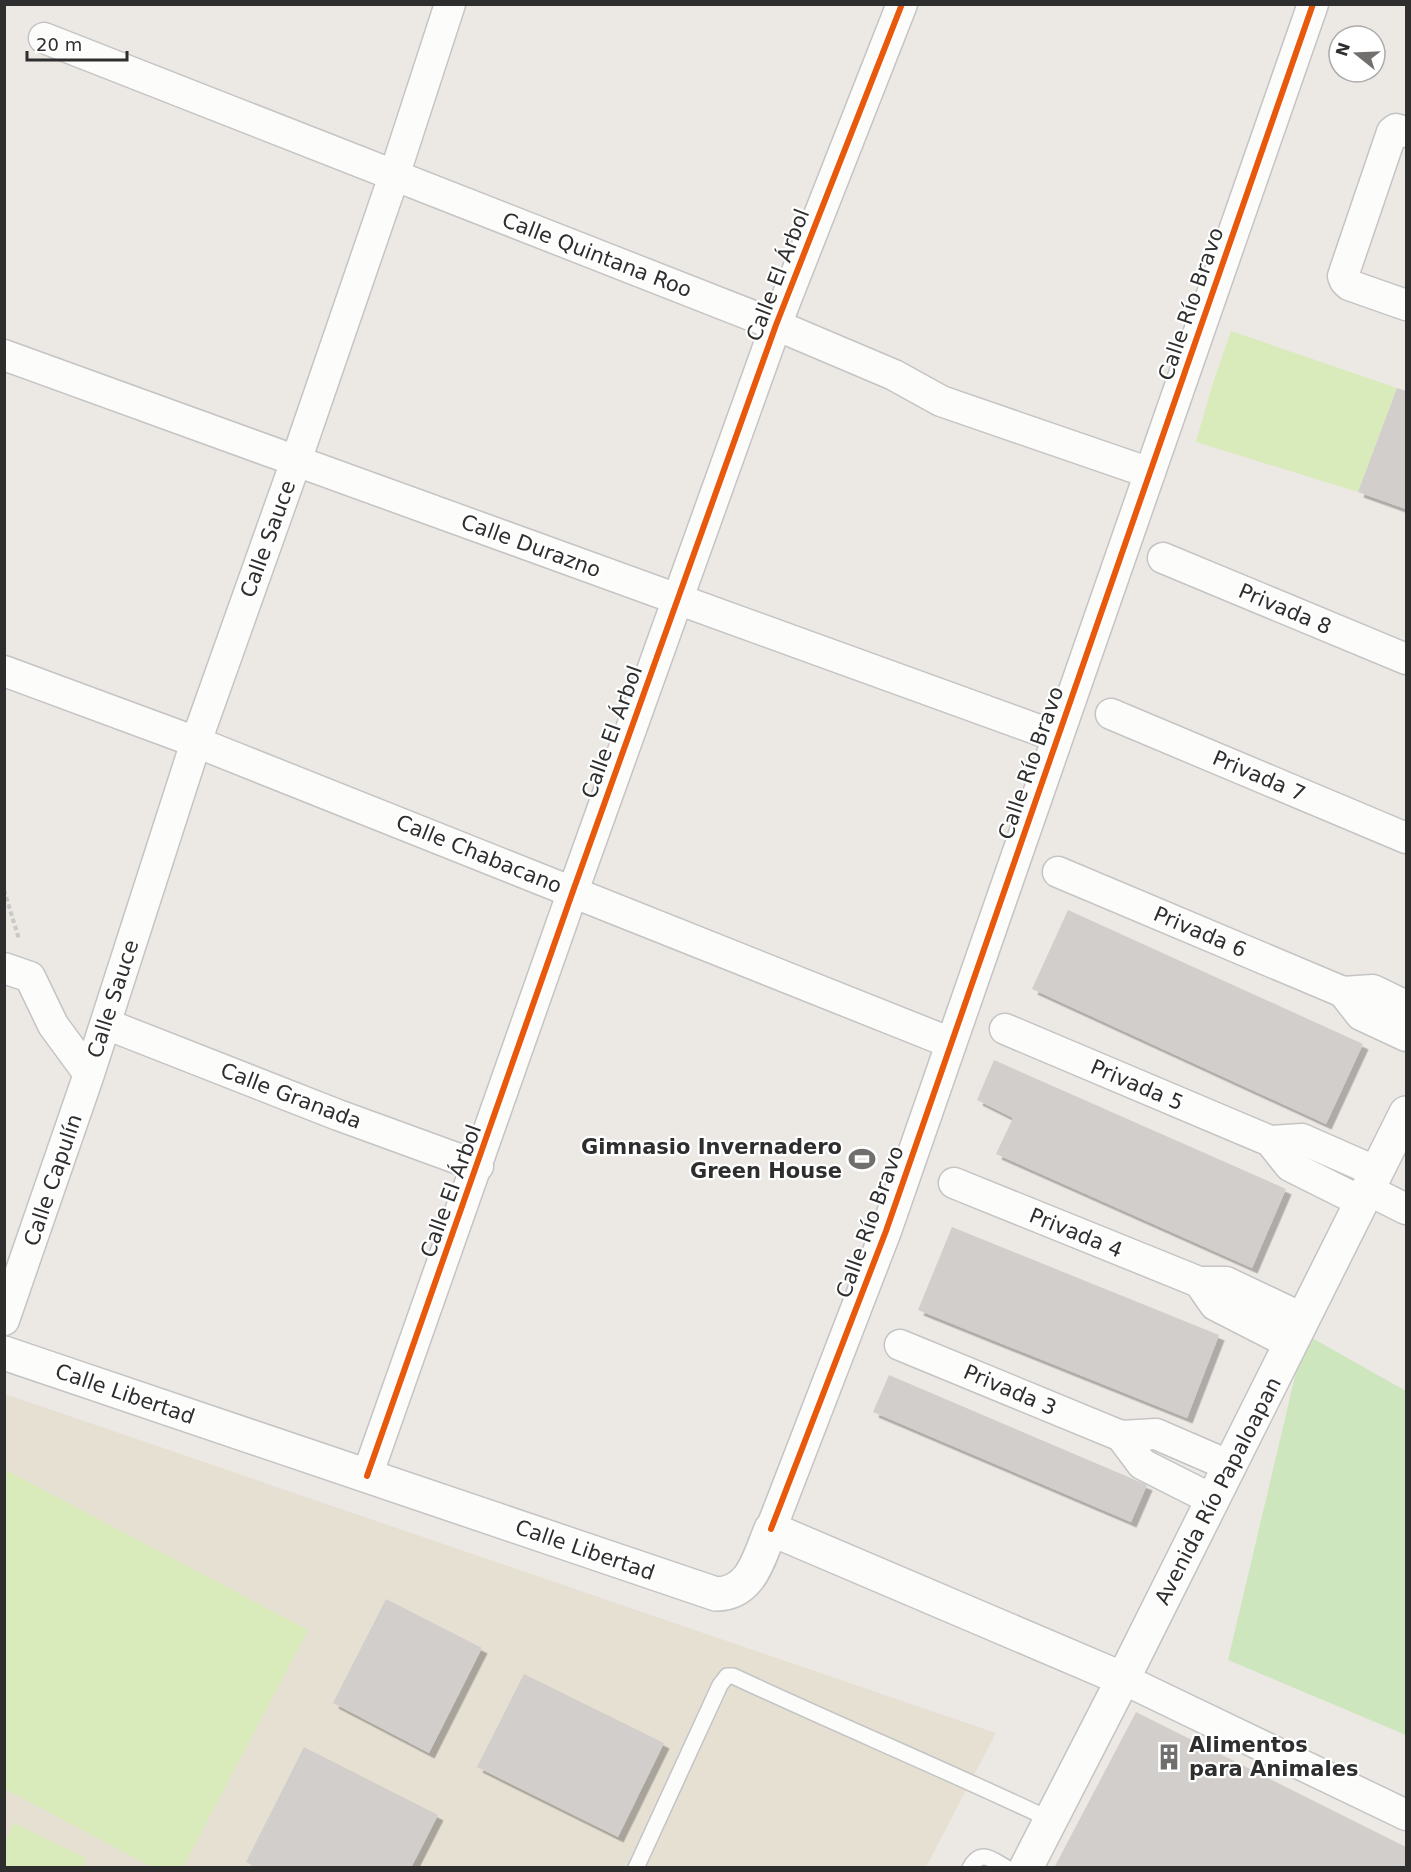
<svg xmlns="http://www.w3.org/2000/svg" width="1411" height="1872" viewBox="0 0 1411 1872" font-family="'DejaVu Sans',sans-serif">
<defs>
<filter id="shadow"><feDropShadow dx="5.5" dy="5.5" stdDeviation="0" flood-color="#0004"/></filter>
</defs>
<rect width="100%" height="100%" fill="#ece8e4"/>
<path fill="#e6e0d3" d="M5,1394L996,1733L926,1867L5,1868Z"/>
<path fill="#cee6be" d="M1305,1334L1406,1391V1735L1228,1660Z"/>
<path fill="#d9eabb" d="M1231,331L1397,388L1358,492L1196,442L1212,386Z
M4,1469L308,1630L183,1867H152L5,1789Z
M14,1823L86,1858L82,1867H5V1841Z"/>
<path fill="#d1cecb" filter="url(#shadow)" d="M1397,388L1406,391V509L1358,492Z
M1068,910L1363,1044L1326,1124L1032,989Z
M994,1060L1286,1189L1252,1268L996,1154L1013,1118L977,1100Z
M952,1227L1219,1335L1187,1418L918,1310Z
M889,1375L1147,1485L1131,1522L873,1412Z
M386,1599L482,1648L429,1753L333,1703Z
M524,1674L664,1743L618,1837L477,1767Z
M1136,1712L1406,1847V1868H1054Z
M304,1747L438,1815L411,1868H257L246,1862Z"/>
<g fill="none" stroke-linecap="round" stroke-linejoin="round">
<g stroke="#c5c4c5" stroke-width="18">
<path id="service" d="M636,1868L720,1685L727,1676H733C838,1725 946,1770 1051,1820
M970,1868C981,1848 992,1860 1007,1868"/>
</g>
<g stroke="#c5c4c5" stroke-width="33">
<path id="minor" d="M44,38L776,325L894,375L941,401L1150,473
M1406,132L1396,129L1392,132L1343,276L1345,281L1349,285L1406,305
M4,355L1058,737
M1163,558L1406,659
M4,671L196,742L951,1043
M1111,714L1406,838
M1058,872L1343,992L1373,990L1406,1006
M4,968L30,977L53,1025L89,1074
M1343,992L1361,1015L1406,1036
M106,1024L338,1115L478,1166
M1005,1029L1270,1141L1290,1166L1362,1202
M1270,1141L1302,1139L1377,1172
M954,1183L1199,1282H1226L1304,1319
M1368,1190L1406,1209
M1199,1282L1215,1305L1291,1344
M4,1320L89,1074L196,742L296,461L394,176L450,4
M900,1345L1121,1436L1156,1434L1230,1466
M1121,1436L1142,1464L1213,1500
M367,1476L573,891L776,325L902,4
M771,1529L886,1231L1313,4
M1123,1679L1406,1815"/>
</g>
<g stroke="#c5c4c5" stroke-width="36">
<path id="secondary" d="M4,1353L716,1594C752,1594 759,1557 771,1529L1123,1679
M1026,1868L1123,1679L1406,1113"/>
</g>
<path stroke="#c9c9c8" stroke-width="4" stroke-dasharray="4.5 3" stroke-linecap="butt" d="M4,890L19,939"/>
<use href="#service" stroke="#fcfcfb" stroke-width="15"/>
<use href="#minor" stroke="#fcfcfb" stroke-width="30"/>
<use href="#secondary" stroke="#fcfcfb" stroke-width="33"/>
<g stroke="#fff" stroke-width="10">
<path id="cycleway" d="M367,1476L573,891L776,325L902,4
M771,1529L886,1231L1313,4"/>
</g>
<use href="#cycleway" stroke="#e8590c" stroke-width="6"/>
</g>
<defs>
<g id="stadium-bare" transform="scale(2.07)"><path d="M0-5a6.5 5 0 1 0 0 10a6.5 5 0 1 0 0-10ZM-3.5-1.8h7v3.6h-7Z" fill="#706f6e" stroke="#fff" stroke-width="2.5" paint-order="stroke"/></g>
<g id="building-bare" transform="scale(2.07)"><path d="M-4-6H4V6H1V3H-1V6H-4ZM-2.5-4.3h1.7v1.8h-1.7ZM.8-4.3h1.7v1.8H.8ZM-2.5-1h1.7V.8h-1.7ZM.8-1h1.7V.8H.8Z" fill="#706f6e" stroke="#fff" stroke-width="2.5" paint-order="stroke"/></g>
</defs>
<g fill-rule="evenodd">
<use href="#stadium-bare" x="862" y="1159"/>
<use href="#building-bare" x="1169" y="1757"/>
</g>
<g text-anchor="middle" stroke-width="4.5" stroke-linejoin="round" paint-order="stroke">
<g font-size="21" fill="#2e2e2e" stroke="#fff">
<text transform="translate(597 255) rotate(21)" y="7">Calle Quintana Roo</text>
<text transform="translate(778 275) rotate(-69)" y="7">Calle El Árbol</text>
<text transform="translate(1191 304) rotate(-71)" y="7">Calle Río Bravo</text>
<text transform="translate(268 539) rotate(-70)" y="7">Calle Sauce</text>
<text transform="translate(531 546) rotate(20)" y="7">Calle Durazno</text>
<text transform="translate(1285 609) rotate(23)" y="7">Privada 8</text>
<text transform="translate(612 732) rotate(-70)" y="7">Calle El Árbol</text>
<text transform="translate(1031 763) rotate(-71)" y="7">Calle Río Bravo</text>
<text transform="translate(1259 776) rotate(23)" y="7">Privada 7</text>
<text transform="translate(479 854) rotate(22)" y="7">Calle Chabacano</text>
<text transform="translate(1200 932) rotate(23)" y="7">Privada 6</text>
<text transform="translate(113 999) rotate(-72)" y="7">Calle Sauce</text>
<text transform="translate(1137 1085) rotate(23)" y="7">Privada 5</text>
<text transform="translate(291 1096) rotate(21)" y="7">Calle Granada</text>
<text transform="translate(53 1180) rotate(-71)" y="7">Calle Capulín</text>
<text transform="translate(451 1191) rotate(-70)" y="7">Calle El Árbol</text>
<text transform="translate(870 1222) rotate(-70)" y="7">Calle Río Bravo</text>
<text transform="translate(1076 1233) rotate(22)" y="7">Privada 4</text>
<text transform="translate(1010 1390) rotate(23)" y="7">Privada 3</text>
<text transform="translate(125 1394) rotate(19)" y="7">Calle Libertad</text>
<text transform="translate(1218 1491) rotate(-63)" y="7">Avenida Río Papaloapan</text>
<text transform="translate(585 1550) rotate(19)" y="7">Calle Libertad</text>
</g>
<g font-size="21" font-weight="bold" fill="#2e2e2e" stroke="#fff" text-anchor="end">
<text x="842" y="1154">Gimnasio Invernadero<tspan x="842" dy="24">Green House</tspan></text>
<text x="1189" y="1752" text-anchor="start">Alimentos<tspan x="1189" dy="24">para Animales</tspan></text>
</g>
</g>
<rect width="1411" height="1872" fill="none" stroke="#2e2e2e" stroke-width="12"/>
<g transform="translate(1357 54) rotate(288)"><circle r="28" fill="#ffffff" stroke="#ababab" stroke-width="1.5"/>
<path d="M0-4.5L10 22L0 15L-10 22Z" fill="#706f6e"/>
<text y="-9" font-size="16" font-weight="bold" text-anchor="middle" fill="#2e2e2e">N</text>
</g>
<path d="M27 51v9h100v-9" fill="none" stroke="#2e2e2e" stroke-width="3"/>
<text x="36" y="51" font-size="18" fill="#2e2e2e" stroke="#ffffff" stroke-width="4.5" paint-order="stroke">20 m</text>
</svg>
